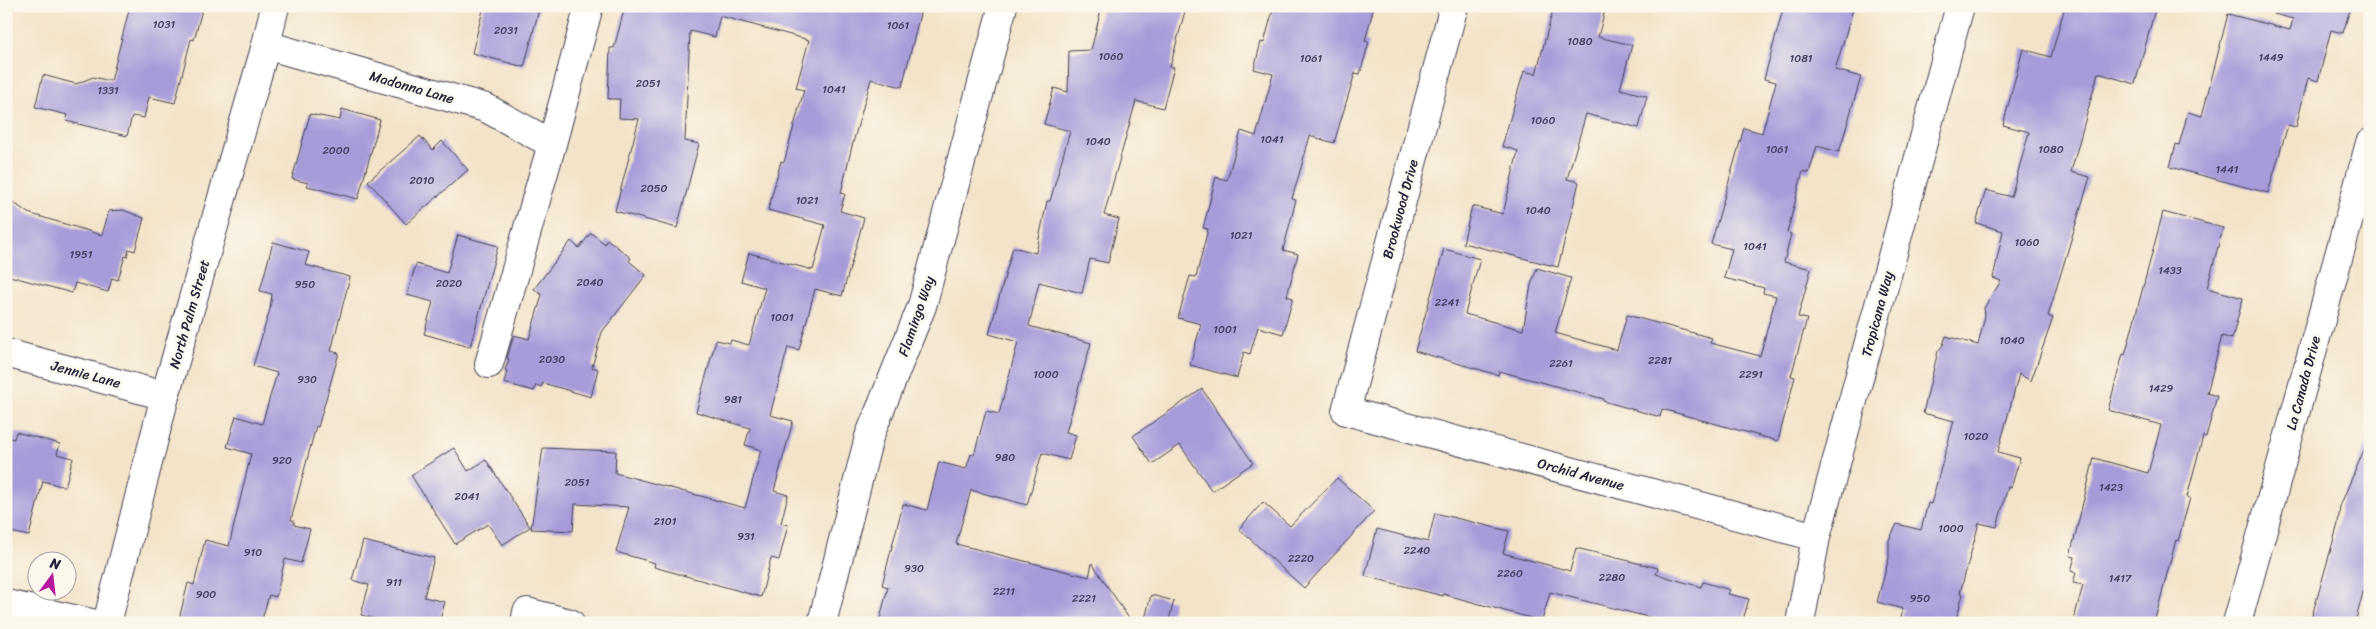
<svg xmlns="http://www.w3.org/2000/svg" width="2376" height="629" viewBox="0 0 2376 629" font-family="Sriracha,sans-serif">
<rect width="100%" height="100%" fill="#fbf7ec"/>
<filter id="ink" filterUnits="userSpaceOnUse"><feTurbulence type="fractalNoise" baseFrequency=".02" numOctaves="2"/><feDisplacementMap in="SourceGraphic" scale="10" xChannelSelector="R" yChannelSelector="G"/><feConvolveMatrix kernelMatrix="1 2 1 2 8 2 1 2 1" color-interpolation-filters="sRGB"/></filter>
<filter id="wash" filterUnits="userSpaceOnUse"><feTurbulence type="fractalNoise" baseFrequency=".0096" numOctaves="4" result="noise"/><feDisplacementMap in="SourceGraphic" scale="20" xChannelSelector="R" yChannelSelector="G"/><feGaussianBlur stdDeviation="1.12" result="paint"/><feColorMatrix in="noise" values="0 0 0 0 0 0 0 0 0 0 0 0 0 0 0 0 0 1.4 0 .05"/><feComposite in="paint" operator="in"/></filter>
<g filter="url(#wash)">
<rect width="100%" height="100%" fill="#f3e3c8"/>
<g id="blocks">
<path fill="#a69cd9" d="M130,6H203L194,40L191,39L175,103L149,97L144,118L132,116L127,136L66,121L68,115L35,107L43,75L76,84L93,77L111,81Z
M484,6H540L524,67L472,53Z
M625,6H922L902,87L871,79L851,150L841,193L845,194L840,211L864,218L842,296L815,289L799,350L788,347L770,415L793,421L774,491L788,495L781,523L788,525L779,560L771,558L761,597L654,567L655,563L616,552L629,507L575,504L573,531L531,529L543,448L616,451L615,473L745,508L761,450L745,445L750,428L696,412L716,340L730,343L731,340L749,345L765,288L741,281L749,253L813,270L825,225L768,210L781,161L784,162L804,90L796,88L809,40L720,16L715,37L690,31L685,141L699,144L677,228L615,211L639,119L619,118L620,99H608L610,48H614Z
M1102,6H1168L1185,11L1170,67H1174L1163,108L1136,101L1104,215L1119,219L1108,263L1090,259L1082,293L1039,282L1029,326L1091,343L1066,432L1076,435L1069,460L1042,453L1027,505L971,490L956,544L1089,577L1092,563L1132,623H879L888,587L882,585L903,504L927,510L939,462L966,469L971,454L974,455L986,411L999,414L1018,342L989,334L1013,247L1036,253L1047,201H1050L1070,131L1044,124L1054,88L1068,92L1069,51L1091,50Z
M1274,6H1374L1365,41L1369,42L1360,74L1355,73L1334,143L1310,136L1292,199L1296,200L1283,250L1298,254L1287,296L1293,298L1283,334L1258,327L1250,354L1244,352L1237,378L1190,365L1201,324L1178,318L1190,276L1196,277L1208,229L1203,228L1216,177L1227,180L1241,131L1256,136L1273,74L1254,69L1261,42L1264,43Z
M1554,6H1606L1598,37L1632,45L1620,89L1647,96L1639,128L1586,114L1567,179L1579,182L1558,267L1463,243L1472,206L1503,214L1518,151L1502,146L1524,71L1536,74Z
M1784,6H1854L1835,70L1861,77L1839,152L1817,146L1809,173L1803,171L1787,233L1791,234L1784,262L1811,269L1798,317L1807,319L1791,376L1795,377L1778,441L1662,409L1660,417L1603,401L1604,399L1499,371L1498,375L1415,351L1444,249L1480,259L1465,314L1523,330L1531,285L1537,268L1571,278L1555,333L1617,350L1627,315L1712,338L1710,343L1760,356L1776,296L1763,293L1764,288L1724,278L1732,249L1711,244L1744,128L1762,133L1776,82L1764,79Z
M2065,6H2156L2135,84L2098,73L2071,172L2090,177L2048,316L2053,318L2031,381L2019,374L1998,452L2020,458L2011,488L2008,487L1997,527L1979,523L1960,593L1963,594L1955,623H1900L1903,609L1877,602L1889,558V540L1897,524L1921,530L1928,503L1931,504L1954,421L1923,413L1938,351L1943,345L1946,336L1978,345L1985,316L1984,308L2001,281L1993,278L2003,231L1976,223L1986,190L2011,197L2029,132L2003,125L2023,49L2051,57Z
M2275,6H2351L2343,33L2331,30L2318,81L2308,78L2296,127L2288,125L2268,193L2170,167L2176,144L2179,145L2188,112L2202,116L2228,14L2290,30L2293,19L2274,14Z
M342,109L380,120L358,199L307,186L308,183L292,179L310,114L340,120Z
M420,136L433,150L442,141L468,170L406,224L368,181Z
M6,197L28,213L102,235L109,211L123,210L144,218L135,251L129,249L127,257L125,256L118,280L112,278L108,292L75,283L72,293L6,275Z
M2163,212L2223,228L2207,288L2243,298L2232,339L2222,336L2207,393L2217,396L2206,437L2203,436L2187,497L2190,498L2178,541L2176,540L2154,623H2073L2083,585L2073,583L2076,573L2071,571L2075,557L2070,556L2094,458L2148,473L2161,425L2108,410L2123,354L2125,355Z
M591,233L605,244L607,239L631,258L629,261L646,275L602,332L592,367L598,369L591,397L543,383L541,387L536,385L534,391L504,383L507,371L505,370L509,359L507,358L514,335L529,339L542,295L534,289L571,241L579,248Z
M458,235L498,246L470,347L424,334L433,302L407,295L416,264L447,273Z
M273,242L309,252L305,265L350,277L331,351L339,353L318,427L316,426L291,520L294,521V525L310,529L301,563L285,559L276,597L269,595L261,623H191L179,619L188,583L194,585L205,540L229,546L251,454L227,447L236,416L262,424L277,373L253,366L270,309L272,294L260,291Z
M1202,389L1253,463L1212,491L1180,445L1152,464L1133,436Z
M16,432L60,444L57,454L73,458L65,487L43,481L29,536L6,531V437L14,439Z
M2370,436V566L2355,623H2310L2338,524L2340,506Z
M454,448L468,471L486,460L530,527L502,545L488,524L455,544L411,475Z
M1337,478L1374,511L1304,588L1239,529L1263,502L1290,526Z
M1435,513L1509,531L1503,553L1570,571L1576,548L1658,568L1656,574L1701,587L1703,582L1730,590L1728,594L1749,599L1742,623H1655L1656,619L1550,592L1542,621L1443,594V596L1365,576L1377,529L1428,542Z
M363,541L434,558L424,597L445,602L439,623H391L361,615L369,585L352,580Z
M1151,595L1174,601L1168,623H1144Z"/>
</g>
</g>
<g filter="url(#ink)">
<use href="#blocks" fill-opacity="0" stroke="#413f50" stroke-width="1"/>
<g fill="none" stroke-linecap="round" stroke-linejoin="round">
<g stroke="#413f50" stroke-width="30">
<path id="minor" d="M1454,6L1346,411L1816,537
M266,45L486,108L552,144
M6,353L165,396
M489,364L552,144L589,6
M6,604L91,623
M107,623L165,396L266,45L275,6
M525,623L527,612L570,623
M822,623L869,437L922,306L1003,6
M1800,623L1816,537L1960,6
M2237,623L2370,143"/>
</g>
<use href="#minor" stroke="#fff" stroke-width="28"/>
</g>
</g>
<g text-anchor="middle" stroke-width="5" stroke-linejoin="round" paint-order="stroke">
<g font-size="11" fill="#434062">
<text x="164" y="28">1031</text>
<text x="898" y="29">1061</text>
<text x="506" y="34">2031</text>
<text x="1580" y="45">1080</text>
<text x="1111" y="60">1060</text>
<text x="2271" y="61">1449</text>
<text x="1311" y="62">1061</text>
<text x="1801" y="62">1081</text>
<text x="648" y="87">2051</text>
<text x="834" y="93">1041</text>
<text x="108" y="94">1331</text>
<text x="1543" y="124">1060</text>
<text x="1272" y="143">1041</text>
<text x="1098" y="145">1040</text>
<text x="1777" y="153">1061</text>
<text x="2051" y="153">1080</text>
<text x="336" y="154">2000</text>
<text x="2227" y="173">1441</text>
<text x="422" y="184">2010</text>
<text x="654" y="192">2050</text>
<text x="807" y="204">1021</text>
<text x="1538" y="214">1040</text>
<text x="1241" y="239">1021</text>
<text x="2027" y="246">1060</text>
<text x="1755" y="250">1041</text>
<text x="81" y="258">1951</text>
<text x="2170" y="274">1433</text>
<text x="590" y="286">2040</text>
<text x="449" y="287">2020</text>
<text x="305" y="288">950</text>
<text x="1447" y="306">2241</text>
<text x="782" y="321">1001</text>
<text x="1225" y="333">1001</text>
<text x="2012" y="344">1040</text>
<text x="552" y="363">2030</text>
<text x="1660" y="364">2281</text>
<text x="1561" y="367">2261</text>
<text x="1046" y="378">1000</text>
<text x="1751" y="378">2291</text>
<text x="307" y="383">930</text>
<text x="2161" y="392">1429</text>
<text x="733" y="403">981</text>
<text x="1976" y="440">1020</text>
<text x="1005" y="461">980</text>
<text x="282" y="464">920</text>
<text x="577" y="486">2051</text>
<text x="2111" y="491">1423</text>
<text x="467" y="500">2041</text>
<text x="665" y="525">2101</text>
<text x="1951" y="532">1000</text>
<text x="746" y="540">931</text>
<text x="1417" y="554">2240</text>
<text x="253" y="556">910</text>
<text x="1301" y="562">2220</text>
<text x="914" y="572">930</text>
<text x="1510" y="577">2260</text>
<text x="1612" y="581">2280</text>
<text x="2120" y="582">1417</text>
<text x="394" y="586">911</text>
<text x="1004" y="595">2211</text>
<text x="206" y="598">900</text>
<text x="1084" y="602">2221</text>
<text x="1920" y="602">950</text>
</g>
<g font-size="14" fill="#22223b" stroke="#fbf7ec">
<text transform="translate(412 87) rotate(16)" y="5">Madonna Lane</text>
<text transform="translate(1400 209) rotate(-75)" y="5">Brookwood Drive</text>
<text transform="translate(189 314) rotate(-74)" y="5">North Palm Street</text>
<text transform="translate(1877 314) rotate(-75)" y="5">Tropicana Way</text>
<text transform="translate(916 316) rotate(-71)" y="5">Flamingo Way</text>
<text transform="translate(86 374) rotate(15)" y="5">Jennie Lane</text>
<text transform="translate(2303 383) rotate(-75)" y="5">La Canada Drive</text>
<text transform="translate(1581 474) rotate(15)" y="5">Orchid Avenue</text>
</g>
</g>
<rect width="2376" height="629" fill="none" stroke="#fbf7ec" stroke-width="25"/>
<g transform="translate(52 576) rotate(15)"><circle r="24" fill="#fbf7ec" stroke="#a4a2a5"/>
<path d="M0-4L9 19L0 12L-9 19Z" fill="#b5179e"/>
<text y="-8" font-size="14" font-weight="bold" text-anchor="middle" fill="#22223b">N</text>
</g>
</svg>
